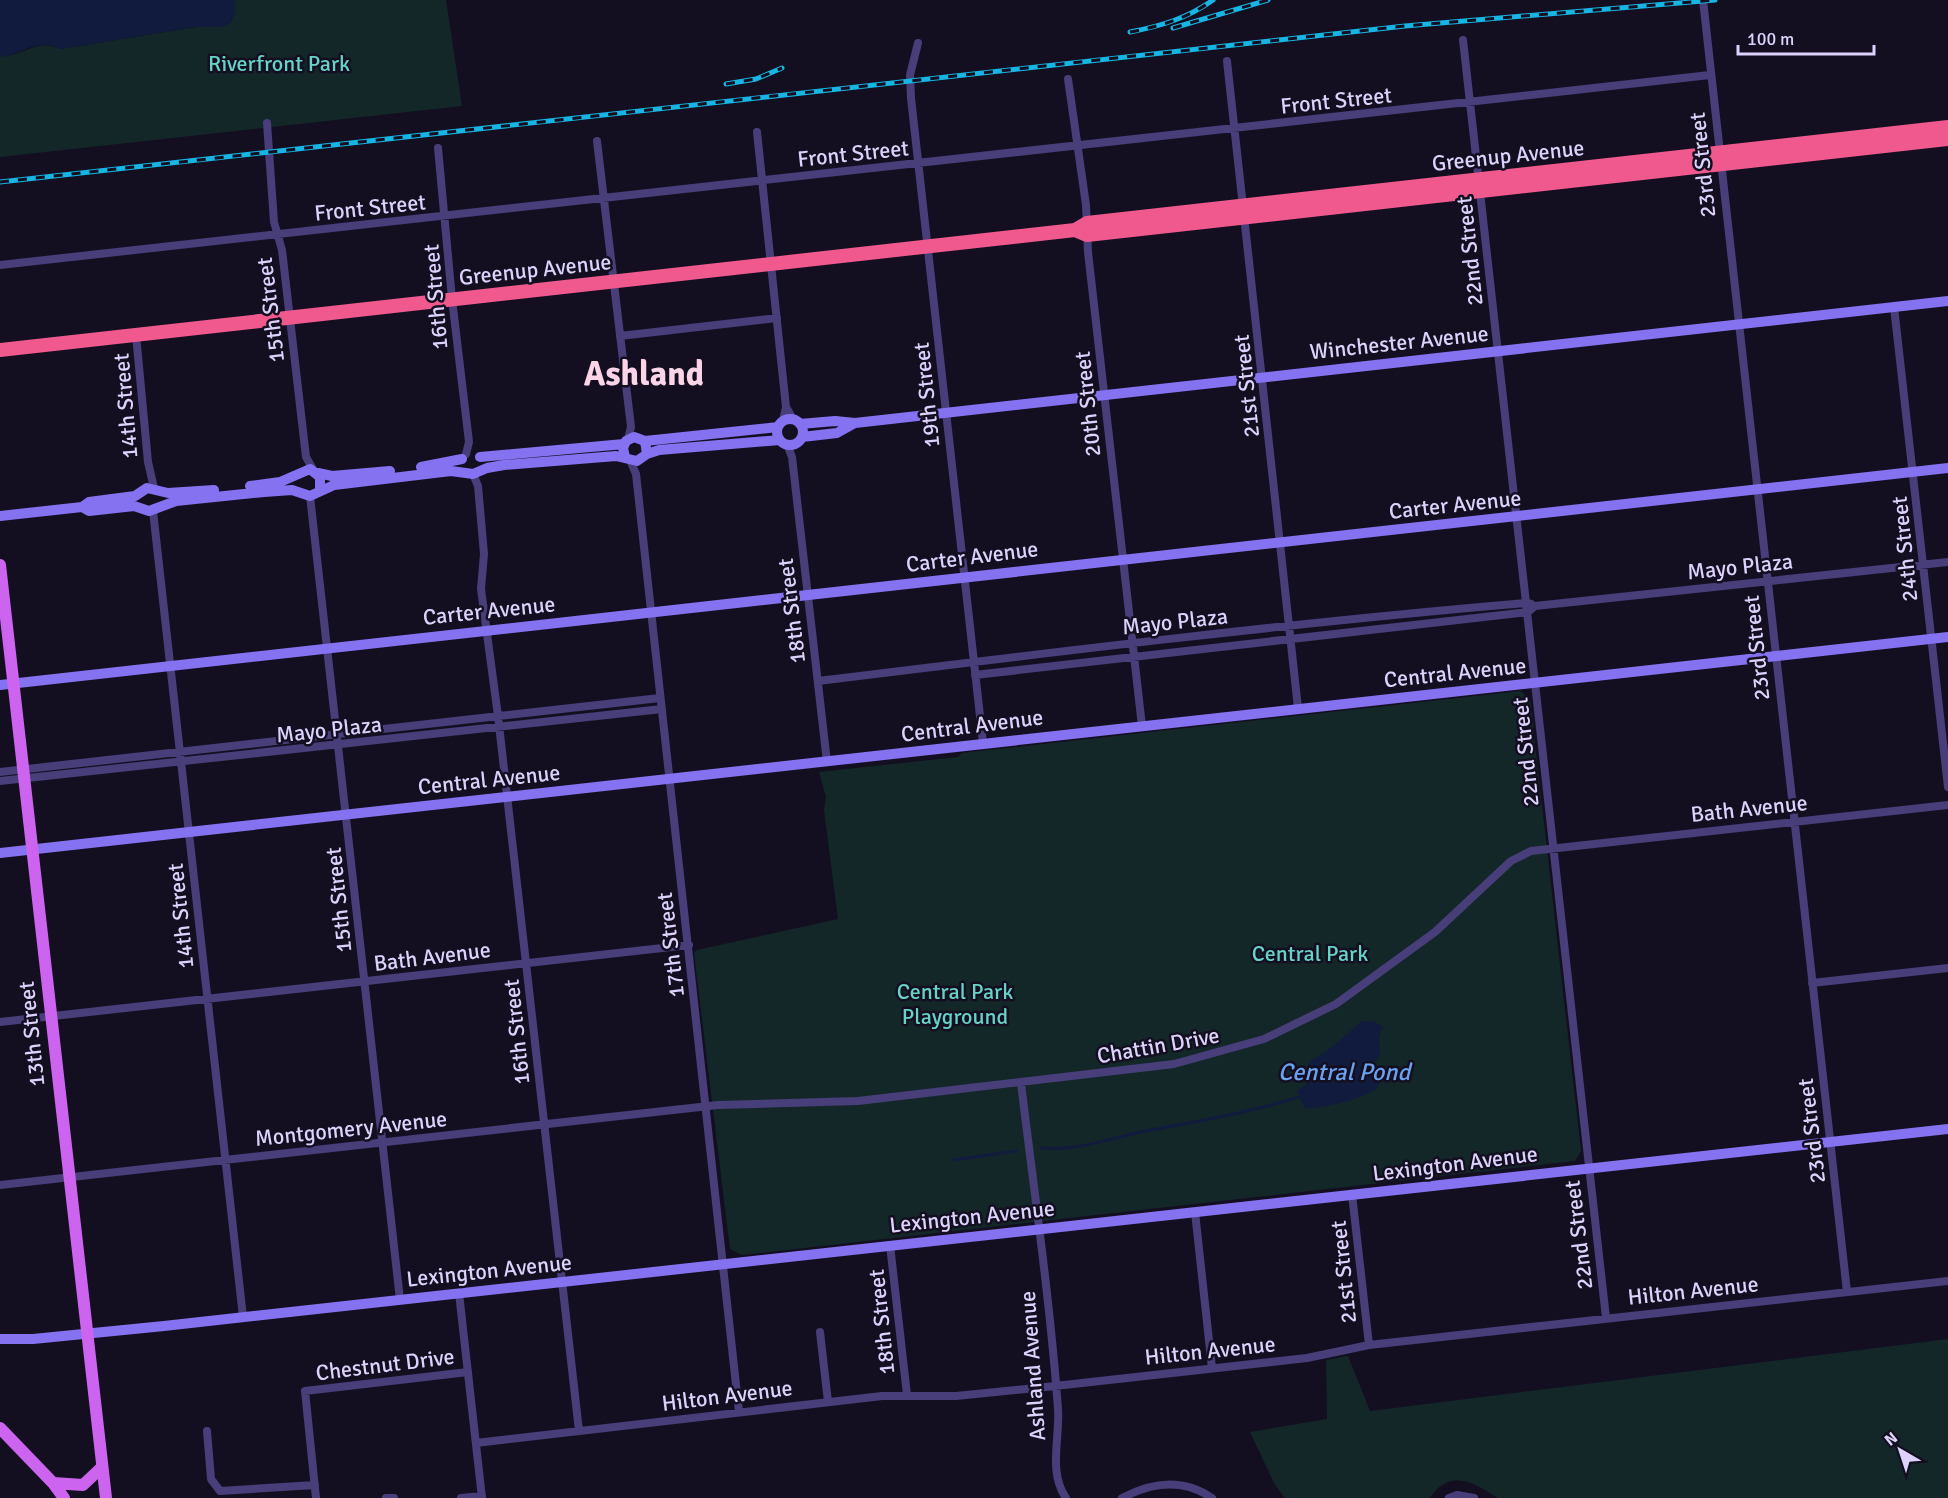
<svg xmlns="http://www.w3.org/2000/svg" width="1948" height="1498" viewBox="0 0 1948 1498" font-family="Signika,sans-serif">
<rect width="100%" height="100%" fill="#140f20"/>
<path fill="#132729" d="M235,0H446L462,106L0,157V56C23,57 37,37 60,49L196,27H223L231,22L235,11Z
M1521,691L1530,699L1581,1151L1575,1161L742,1255L730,1249L694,953L697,950L838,919L824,810L826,797L819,772L958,757L962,753Z
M1948,1339V1498H1498C1474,1483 1450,1467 1430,1498H1285L1275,1485L1250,1432L1327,1419L1326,1360L1348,1356L1370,1411Z"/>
<path fill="#101b3e" d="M0,0H235V12L231,22L223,27H196L60,49C39,38 24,52 4,57L0,56Z
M1362,1021H1373L1383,1027L1379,1036L1380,1055L1375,1063C1379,1072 1383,1080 1376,1089C1369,1097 1316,1111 1305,1108L1297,1091L1306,1085L1309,1062L1331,1048Z"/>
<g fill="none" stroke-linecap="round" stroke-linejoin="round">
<path stroke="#101b3e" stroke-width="3" d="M1042,1148C1079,1151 1110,1138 1146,1131C1199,1121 1247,1113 1299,1097
M954,1160L1016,1151"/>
<path stroke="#483e7a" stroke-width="8" d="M1703,0L1847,1292
M1463,40L1606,1318
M918,43L910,75L911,98L983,743
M1227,61L1298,708
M1068,79L1086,205L1088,252L1142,726
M267,123L274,222L282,250L306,457L314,471
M757,132L786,407L783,421
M597,141L631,427L628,439
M438,148L452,299L469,442L466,454
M0,265L1710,75
M1894,307L1948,787
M136,335L148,462L154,488
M620,336L777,318
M786,407L793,419
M787,444L792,457L827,762
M630,460L636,474L739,1412
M473,474L478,486L484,554L481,589L498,716L579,1431
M310,496L400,1300
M153,511L243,1317
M975,675L1528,612L1535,606L1948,562
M818,681C1054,652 1290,623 1527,603L1531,604
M0,772L660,698
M0,781L662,709
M1812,983L1948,968
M0,1022L689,945
M1021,1083C1034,1191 1050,1300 1058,1409C1060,1439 1048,1472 1066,1498
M0,1185L718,1105L858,1101L1174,1064L1264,1039L1336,1004L1435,932L1511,861L1531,851L1948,805
M1352,1194L1369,1345
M1195,1212L1212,1368
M890,1245L907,1395
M459,1293L482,1498
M820,1332L828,1402
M207,1431L211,1479L220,1491L315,1485
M476,1443L882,1396H956L1055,1386L1307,1358L1369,1345L1948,1281
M316,1498L305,1391L468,1372
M386,1498H394
M461,1498L482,1496
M1122,1498C1152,1482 1183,1478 1212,1498
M1449,1498L1457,1495L1474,1498"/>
<path stroke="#8572f1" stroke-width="10" d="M777 432a13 13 0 1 1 26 0a13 13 0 1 1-26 0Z
M800,424L835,421L855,423L1948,301
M802,437L837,433L855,423
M645,441L778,427
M647,454L659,450L780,440
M480,457L624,444
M421,467L462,459
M318,473L332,476L390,471
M250,486L280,482L310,469L320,477V490
M82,507L89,502L135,496L147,488L168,493L214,490
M0,516L82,507L89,511L134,506L149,511L176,501L264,492L292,490L310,496L334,485L451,471L473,474L487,468L504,465L616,456L637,461L647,454L645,441L634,437L626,441L623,448L625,457
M0,685L1948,468
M0,853L1948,637
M0,1339H33L164,1326L1948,1129"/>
<path stroke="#cd64f0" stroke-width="12" d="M0,565L106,1498
M0,1428L53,1483L64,1498
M53,1483L83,1485L101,1468"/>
<path stroke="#ef598e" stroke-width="14" d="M1075,230L1087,235L1948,139
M0,350L1075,230L1087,223L1948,127"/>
<g stroke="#16b5e3" stroke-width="5">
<path id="rail" d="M1173,28L1268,0
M1130,32C1161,26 1188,18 1213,0
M726,84L756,79L782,68
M0,182L1405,26L1715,0"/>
</g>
<use href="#rail" stroke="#140f20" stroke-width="3" stroke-dasharray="9" stroke-linecap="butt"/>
</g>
<g text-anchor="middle" stroke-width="5" stroke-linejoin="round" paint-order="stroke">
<g font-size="22" fill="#65d3c5" stroke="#140f20">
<text x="279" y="71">Riverfront Park</text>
<text x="1310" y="961">Central Park</text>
<text x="955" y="999">Central Park<tspan x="955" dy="25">Playground</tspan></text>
</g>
<g font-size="22" fill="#dcd2fb" stroke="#140f20">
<text transform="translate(1336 100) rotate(-6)" y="8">Front Street</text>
<text transform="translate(853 153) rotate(-6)" y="8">Front Street</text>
<text transform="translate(1508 155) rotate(-6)" y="8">Greenup Avenue</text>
<text transform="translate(1702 165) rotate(-96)" y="8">23rd Street</text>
<text transform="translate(370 207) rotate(-6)" y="8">Front Street</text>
<text transform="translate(1469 251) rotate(-96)" y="8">22nd Street</text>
<text transform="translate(535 269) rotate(-6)" y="8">Greenup Avenue</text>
<text transform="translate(435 297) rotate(-95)" y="8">16th Street</text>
<text transform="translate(270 310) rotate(-97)" y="8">15th Street</text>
<text transform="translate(1399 342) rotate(-6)" y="8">Winchester Avenue</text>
<text transform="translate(1246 386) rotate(-96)" y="8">21st Street</text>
<text transform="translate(926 395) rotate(-96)" y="8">19th Street</text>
<text transform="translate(1087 404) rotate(-96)" y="8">20th Street</text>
<text transform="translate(125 406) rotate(-95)" y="8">14th Street</text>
<text transform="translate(1455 504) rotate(-6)" y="8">Carter Avenue</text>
<text transform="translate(1904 549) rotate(-96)" y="8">24th Street</text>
<text transform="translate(972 556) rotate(-7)" y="8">Carter Avenue</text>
<text transform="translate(1740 566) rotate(-6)" y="8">Mayo Plaza</text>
<text transform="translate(489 610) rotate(-6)" y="8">Carter Avenue</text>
<text transform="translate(791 611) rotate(-97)" y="8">18th Street</text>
<text transform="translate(1175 621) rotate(-6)" y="8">Mayo Plaza</text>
<text transform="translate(1756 648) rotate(-96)" y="8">23rd Street</text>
<text transform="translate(1455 672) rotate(-6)" y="8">Central Avenue</text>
<text transform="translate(972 725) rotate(-7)" y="8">Central Avenue</text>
<text transform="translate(329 729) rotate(-6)" y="8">Mayo Plaza</text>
<text transform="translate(1525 752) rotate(-96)" y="8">22nd Street</text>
<text transform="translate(489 779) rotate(-6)" y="8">Central Avenue</text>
<text transform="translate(1749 808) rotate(-6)" y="8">Bath Avenue</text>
<text transform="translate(338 900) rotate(-96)" y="8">15th Street</text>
<text transform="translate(180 916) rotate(-96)" y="8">14th Street</text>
<text transform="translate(670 945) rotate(-97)" y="8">17th Street</text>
<text transform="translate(432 956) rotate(-7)" y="8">Bath Avenue</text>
<text transform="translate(516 1032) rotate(-96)" y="8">16th Street</text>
<text transform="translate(31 1034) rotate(-96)" y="8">13th Street</text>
<text transform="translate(1158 1045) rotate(-10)" y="8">Chattin Drive</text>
<text transform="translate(351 1128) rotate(-6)" y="8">Montgomery Avenue</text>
<text transform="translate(1811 1131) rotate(-97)" y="8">23rd Street</text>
<text transform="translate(1455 1163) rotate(-7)" y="8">Lexington Avenue</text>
<text transform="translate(972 1216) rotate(-6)" y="8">Lexington Avenue</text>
<text transform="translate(1578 1235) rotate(-97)" y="8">22nd Street</text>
<text transform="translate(489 1270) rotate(-6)" y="8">Lexington Avenue</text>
<text transform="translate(1343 1272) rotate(-96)" y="8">21st Street</text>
<text transform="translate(1693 1290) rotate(-6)" y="8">Hilton Avenue</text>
<text transform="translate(881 1322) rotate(-96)" y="8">18th Street</text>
<text transform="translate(1210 1350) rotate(-6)" y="8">Hilton Avenue</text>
<text transform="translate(385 1364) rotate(-7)" y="8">Chestnut Drive</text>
<text transform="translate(1032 1366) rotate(-94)" y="8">Ashland Avenue</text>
<text transform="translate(727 1395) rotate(-7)" y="8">Hilton Avenue</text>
</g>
<g font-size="24" font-style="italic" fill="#6aa2f1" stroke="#140f20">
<text x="1344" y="1080">Central Pond</text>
</g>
<g font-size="34" font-weight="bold" fill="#fbd4e8" stroke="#140f20">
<text x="644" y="385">Ashland</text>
</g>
</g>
<g transform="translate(1900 1450) rotate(321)" stroke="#140f20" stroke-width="4.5" paint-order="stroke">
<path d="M0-4.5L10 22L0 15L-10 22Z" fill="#dcd2fb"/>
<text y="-9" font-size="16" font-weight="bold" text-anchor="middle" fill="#dcd2fb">N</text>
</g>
<path d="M1738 45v9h136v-9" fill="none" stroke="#dcd2fb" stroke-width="3"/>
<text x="1747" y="45" font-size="18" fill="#dcd2fb" stroke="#140f20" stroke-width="4.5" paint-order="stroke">100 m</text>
</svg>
